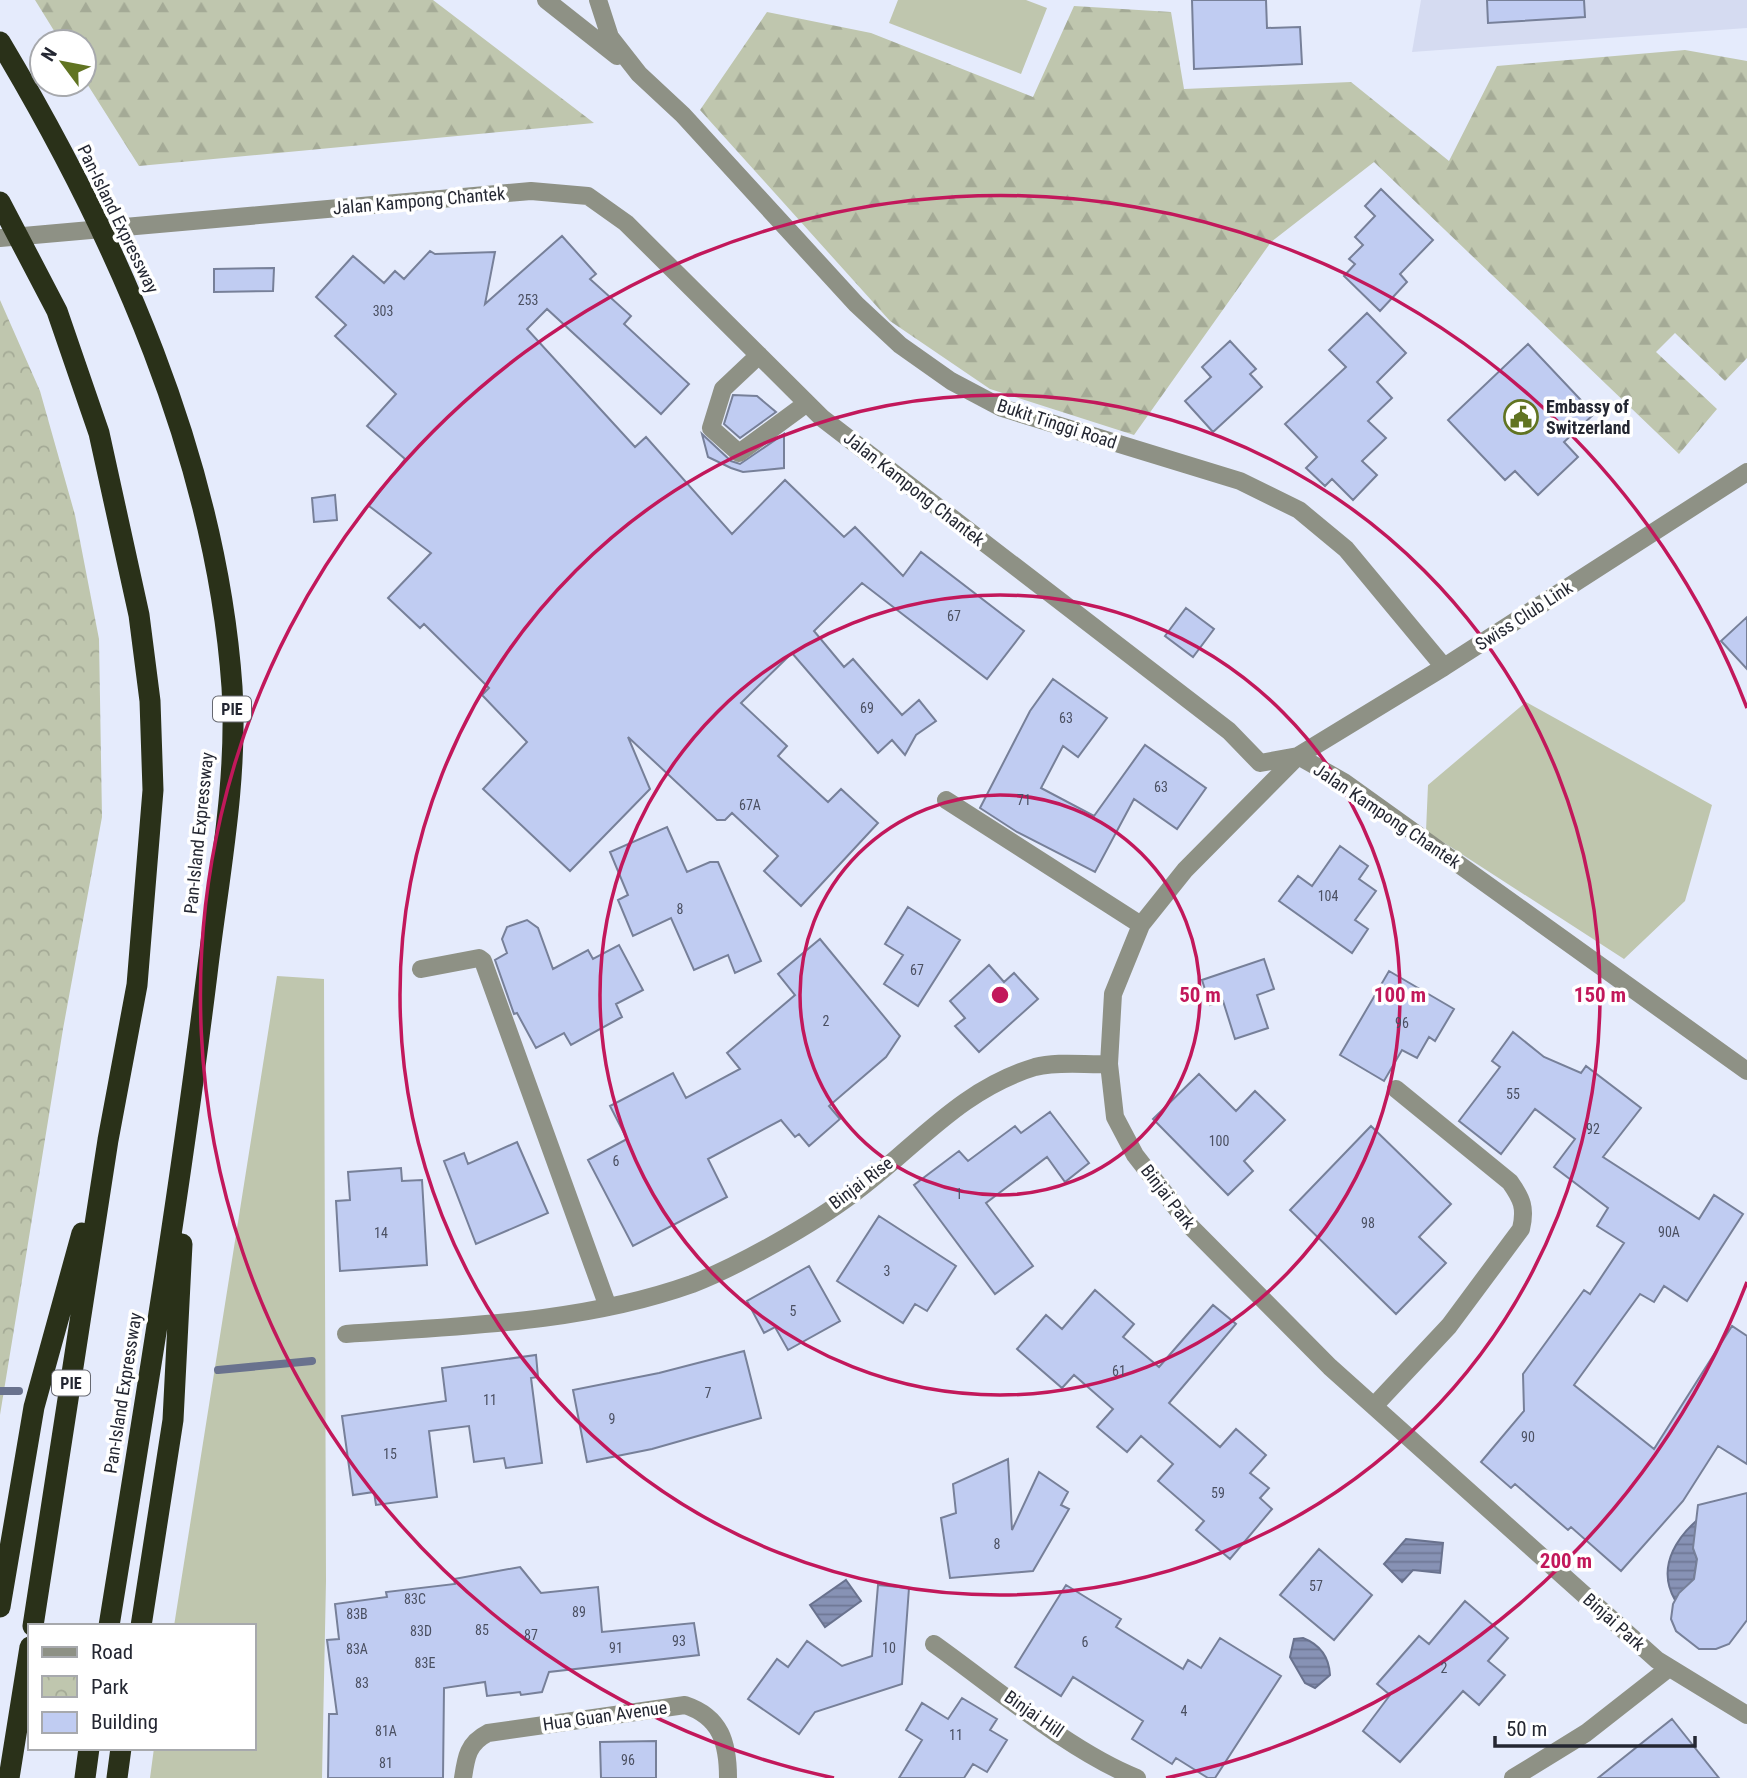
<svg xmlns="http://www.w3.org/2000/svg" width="1747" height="1778" viewBox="0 0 1747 1778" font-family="'Roboto Condensed',sans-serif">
<defs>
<pattern id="forest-firs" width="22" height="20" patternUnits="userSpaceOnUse" patternTransform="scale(1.75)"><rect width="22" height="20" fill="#bfc6ae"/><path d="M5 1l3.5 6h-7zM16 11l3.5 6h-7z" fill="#a4aa96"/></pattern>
<pattern id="park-crowns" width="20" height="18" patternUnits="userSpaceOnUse" patternTransform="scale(1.75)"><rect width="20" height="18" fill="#bfc6ae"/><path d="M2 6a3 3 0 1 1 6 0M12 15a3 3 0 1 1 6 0" fill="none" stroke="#a4aa96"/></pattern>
<pattern id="water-rules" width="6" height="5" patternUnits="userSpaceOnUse" patternTransform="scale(1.75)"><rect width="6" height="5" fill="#8792b5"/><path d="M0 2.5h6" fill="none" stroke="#6e7794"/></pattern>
</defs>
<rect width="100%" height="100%" fill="#e5ebfc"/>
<path fill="#d5dbf1" d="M1421,0H1747V28L1412,52Z"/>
<path fill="#bfc6ae" d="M898,0H1026L1047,8L1021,74L889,23Z
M1526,702L1712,805L1685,901L1624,959L1426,831L1428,785Z
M277,976L324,979L326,1581L322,1778H150L154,1748H254V1626H174Z"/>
<path fill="url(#forest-firs)" d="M35,0H433L594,123L139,166L84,79V42H61Z
M1074,6L1171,12L1184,89L1351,82L1449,161L1497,66L1685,50L1747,61V358L1725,381L1675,333L1656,352L1717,409L1679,454L1374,162L1271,242L1134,435L990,389L890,321L700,110L767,12L871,33L1033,97Z"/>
<path fill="url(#park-crowns)" d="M0,300L40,391L75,515L99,639L102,817L63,1029L0,1415Z"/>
<path fill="url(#water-rules)" stroke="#69728e" stroke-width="2" d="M1707,1512L1693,1548L1697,1559L1694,1579L1675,1600C1655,1565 1679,1533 1707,1512Z
M1406,1539L1443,1543L1440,1573L1413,1570L1402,1582L1384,1564Z
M846,1580L861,1601L825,1627L810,1605Z
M1303,1638C1321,1645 1329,1657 1330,1675L1315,1688L1305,1683L1290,1657L1294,1639Z"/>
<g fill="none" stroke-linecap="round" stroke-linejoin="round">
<path stroke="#69728e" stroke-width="8" d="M218,1370L312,1361
M0,1391H19"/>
</g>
<path fill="#c0ccf2" stroke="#778099" stroke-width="2" d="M1192,0H1266L1267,28L1300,27L1302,64L1194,69Z
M1487,0H1584L1585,17L1488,23Z
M1381,189L1433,240L1400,274L1407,282L1380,311L1344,276L1355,264L1349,259L1363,245L1355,237L1375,216L1365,206Z
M562,236L596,274L590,279L631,316L624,324L689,384L661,414L547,309L527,329L635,447L646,437L732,534L785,480L844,537L855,527L903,576L921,552L1024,631L987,679L862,583L814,631L844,667L853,659L902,715L919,700L936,721L916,735L905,755L892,740L878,753L792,653L741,703L787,746L778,756L828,802L841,789L878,823L801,906L764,871L778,856L732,813L725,820H717L628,737L650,789L570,871L483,789L527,742L482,695L489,688L424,624L420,628L388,598L431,553L369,506L405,459L367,426L396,394L335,336L346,325L316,297L353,256L384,283L395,271L404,279L430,251L435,254L495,252L485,304Z
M274,268L273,291L214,292V269Z
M1367,313L1406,353L1377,382L1392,398L1368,421L1386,438L1362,461L1377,475L1353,500L1332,479L1325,486L1306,468L1317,457L1285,424L1346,367L1329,350Z
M1230,341L1256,369L1250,374L1262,387L1213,432L1185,401L1211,377L1202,367Z
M1528,344L1594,414L1564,442L1578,457L1538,495L1515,471L1505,480L1448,420Z
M733,395L757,396L776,412L740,438L724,424Z
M702,434L731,461L740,464L784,434V468L743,472L731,468L708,457Z
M335,495L337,520L314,522L312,498Z
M1186,608L1214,629L1193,657L1165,636Z
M1747,617V669L1721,641Z
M1053,679L1107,718L1078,757L1063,746L1041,788L1094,816L1145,745L1206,788L1177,829L1134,799L1095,872L1017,832L980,808L1030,711Z
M667,827L687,872L710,862H718L761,961L735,973L728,955L694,970L671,918L633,936L618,900L628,895L610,852Z
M1340,846L1368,866L1359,879L1376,891L1355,920L1368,929L1352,953L1279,901L1298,876L1312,886Z
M908,907L960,940L918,1006L884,984L903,955L885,944Z
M527,920L538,928L553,969L588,950L593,959L619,945L643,990L616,1004L622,1017L571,1045L564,1033L536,1048L517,1013L514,1014L495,960L507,953L502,939L507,927Z
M820,939L900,1036L886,1057L829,1106L840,1119L809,1146L799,1134L795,1137L781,1120L708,1159L727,1197L633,1246L588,1160L627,1139L610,1106L673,1073L686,1098L740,1069L727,1053L795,995L778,974Z
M1264,959L1274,989L1257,995L1268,1028L1235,1039L1223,1001L1210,1005L1202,980Z
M989,965L1004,982L1014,973L1038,999L979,1052L955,1026L965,1018L950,1001Z
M1389,971L1454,1009L1435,1041L1429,1037L1417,1058L1402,1050L1384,1081L1340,1055Z
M1513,1032L1544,1057L1581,1073L1586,1066L1641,1108L1603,1157L1699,1219L1714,1195L1743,1214L1687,1301L1664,1286L1654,1302L1640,1294L1574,1385L1654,1449L1732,1326L1747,1336V1464L1718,1446L1683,1501L1621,1571L1571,1527L1568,1530L1515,1484L1511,1488L1481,1462L1524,1411L1523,1374L1584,1290L1590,1294L1624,1243L1597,1226L1608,1208L1554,1167L1575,1139L1535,1109L1501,1154L1459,1121L1500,1067L1492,1061Z
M1199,1074L1236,1111L1255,1091L1285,1120L1244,1161L1253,1171L1228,1195L1153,1119Z
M1050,1112L1089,1163L1065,1182L1047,1157L986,1203L1033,1266L995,1294L914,1185L959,1151L968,1161L1015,1126L1021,1133Z
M1371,1126L1451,1204L1419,1237L1446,1263L1396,1314L1290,1210Z
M517,1142L548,1213L476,1244L444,1161L464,1153L468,1164Z
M401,1168L402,1181L422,1180L427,1265L340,1271L336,1201L350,1200L348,1172Z
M879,1216L956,1266L927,1311L915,1304L903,1323L837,1281Z
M809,1266L840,1321L788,1350L775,1327L764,1333L747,1301Z
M1095,1290L1134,1324L1123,1337L1159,1367L1213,1305L1236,1324L1169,1403L1220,1447L1236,1429L1266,1455L1250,1473L1269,1488L1260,1498L1272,1509L1230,1559L1196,1530L1204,1521L1158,1481L1173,1464L1141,1436L1127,1452L1097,1427L1113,1409L1074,1375L1062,1388L1017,1349L1046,1315L1062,1329Z
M744,1351L761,1418L652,1449L587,1462L573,1390L659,1373Z
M536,1355L538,1377L531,1378L542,1463L506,1468L504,1458L474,1462L469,1426L429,1431L437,1497L376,1505L374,1492L353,1495L342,1416L446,1401L442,1368Z
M1008,1459L1012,1530L1039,1472L1068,1492L1061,1505L1069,1509L1033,1571L950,1578L941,1518L956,1513L953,1484Z
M1747,1493V1620L1729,1644L1716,1649H1699L1676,1631L1671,1619L1673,1604L1679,1593L1694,1579L1697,1559L1693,1548L1698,1505Z
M1319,1549L1372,1595L1334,1640L1280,1595Z
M520,1567L541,1593L598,1587L602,1632L694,1623L699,1655L549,1672L542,1692L521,1695L520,1692L487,1696L485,1682L444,1688L443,1778H328L329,1714H337L327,1640L339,1639L335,1604L387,1597L386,1592L455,1584L454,1579Z
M878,1585L909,1588L902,1684L815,1712L799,1734L748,1699L777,1659L788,1667L807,1641L842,1666L872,1656Z
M1066,1585L1121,1619L1116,1627L1183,1669L1188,1660L1201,1668L1220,1638L1281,1676L1215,1778H1208L1176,1758L1172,1764L1132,1739L1143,1721L1073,1677L1061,1696L1015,1667Z
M1465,1601L1508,1638L1488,1661L1505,1675L1479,1705L1463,1691L1400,1762L1363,1731L1390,1695L1377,1684L1419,1636L1429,1644Z
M962,1698L997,1719L990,1730L1007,1740L987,1772L973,1764L964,1778H899L922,1740L906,1730L922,1703L948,1719Z
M1672,1719L1719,1778H1598Z
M656,1741V1778H601L600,1742Z"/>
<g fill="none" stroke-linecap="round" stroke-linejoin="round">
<path stroke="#8e9185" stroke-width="18" d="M546,0L617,56
M598,0L610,37L639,74L683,115L856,304L900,345L951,381L1002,408L1240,481L1299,510L1346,549L1444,667
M0,238L531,191L588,196L626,223L822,418L1229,731L1260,763L1298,756L1344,782L1747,1071
M759,355L723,389L711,428L739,453L807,403
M1747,472L1444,667L1298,756L1185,870L1141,925L1113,994L1109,1064L1115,1117L1135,1155L1191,1227L1330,1367L1657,1660L1747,1715
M946,800L1141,925
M421,969L479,958L483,961L608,1307
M346,1334C461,1326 583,1323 692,1284C739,1266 813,1224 854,1193C915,1148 959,1090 1035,1067C1057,1061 1086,1065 1109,1064
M1374,1406L1449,1326L1521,1229C1526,1208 1522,1199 1510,1182L1396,1089
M934,1644C993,1686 1071,1752 1137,1778
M463,1778C466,1757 468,1743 488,1733L685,1705C721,1717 728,1743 728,1778
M1513,1778L1586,1733L1669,1668"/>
<path stroke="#2a3119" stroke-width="21" d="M0,42C116,236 216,459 232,687C238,782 218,880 207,974C180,1192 144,1409 109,1626
M0,202L57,311L99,433L139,615L150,701L153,790L137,985L108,1140L33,1626
M0,1607L34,1407L82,1233
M141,1626L173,1420L182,1244
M9,1778L30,1647
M85,1778L89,1748
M117,1778L121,1748"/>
</g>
<g fill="none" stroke="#c2185b" stroke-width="3.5">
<circle cx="1000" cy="995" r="200"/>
<circle cx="1000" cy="995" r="400"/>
<circle cx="1000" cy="995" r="600"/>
<path d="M1747 1282A800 800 0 0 1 1166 1778M834 1778A800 800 0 1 1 1747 708"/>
</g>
<defs>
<g id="civic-ring" transform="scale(1.75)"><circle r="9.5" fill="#fff" stroke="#617422" stroke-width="1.5"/><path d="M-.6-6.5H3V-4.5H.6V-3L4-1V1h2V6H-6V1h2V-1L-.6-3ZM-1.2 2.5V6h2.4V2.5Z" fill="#617422"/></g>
</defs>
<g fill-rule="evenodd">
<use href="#civic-ring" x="1521" y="417"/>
</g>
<g text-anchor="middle" stroke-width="7" stroke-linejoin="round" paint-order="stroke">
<g font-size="14" fill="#4b5062">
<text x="528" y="305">253</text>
<text x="383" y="316">303</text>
<text x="954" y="621">67</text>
<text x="867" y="713">69</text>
<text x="1066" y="723">63</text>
<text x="1161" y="792">63</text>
<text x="1024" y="805">71</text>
<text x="750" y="810">67A</text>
<text x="1328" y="901">104</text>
<text x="680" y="914">8</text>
<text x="917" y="975">67</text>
<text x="826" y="1026">2</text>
<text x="1402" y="1028">96</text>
<text x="1513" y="1099">55</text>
<text x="1593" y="1134">92</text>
<text x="1219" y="1146">100</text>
<text x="616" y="1166">6</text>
<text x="959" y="1199">1</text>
<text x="1368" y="1228">98</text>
<text x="1669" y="1237">90A</text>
<text x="381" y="1238">14</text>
<text x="887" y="1276">3</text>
<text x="793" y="1316">5</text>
<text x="1119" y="1376">61</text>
<text x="708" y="1398">7</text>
<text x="490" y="1405">11</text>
<text x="612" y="1424">9</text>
<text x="1528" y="1442">90</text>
<text x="390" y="1459">15</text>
<text x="1218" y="1498">59</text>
<text x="997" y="1549">8</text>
<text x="1316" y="1591">57</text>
<text x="415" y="1604">83C</text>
<text x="579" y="1617">89</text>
<text x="357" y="1619">83B</text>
<text x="482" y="1635">85</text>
<text x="421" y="1636">83D</text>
<text x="531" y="1640">87</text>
<text x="679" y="1646">93</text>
<text x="1085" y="1647">6</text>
<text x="616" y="1653">91</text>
<text x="889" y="1653">10</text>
<text x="357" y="1654">83A</text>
<text x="425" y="1668">83E</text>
<text x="1444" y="1673">2</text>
<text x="362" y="1688">83</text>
<text x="1184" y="1716">4</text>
<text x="386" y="1736">81A</text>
<text x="956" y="1740">11</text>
<text x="628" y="1765">96</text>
<text x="386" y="1768">81</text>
</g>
<g fill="#fff" stroke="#666870" stroke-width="2">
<rect x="213" y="696.5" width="38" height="25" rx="5"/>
<rect x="52" y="1370.5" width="38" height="25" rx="5"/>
</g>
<g font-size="16" font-weight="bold" fill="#242732">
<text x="232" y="715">PIE</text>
<text x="71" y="1389">PIE</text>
</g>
<g font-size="18" fill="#242732" stroke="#fff">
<text transform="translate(419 201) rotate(-5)" y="6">Jalan Kampong Chantek</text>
<text transform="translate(118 219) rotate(64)" y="6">Pan-Island Expressway</text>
<text transform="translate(1057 424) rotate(18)" y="6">Bukit Tinggi Road</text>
<text transform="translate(914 489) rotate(38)" y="6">Jalan Kampong Chantek</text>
<text transform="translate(1524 616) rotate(-33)" y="6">Swiss Club Link</text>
<text transform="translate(1387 816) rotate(34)" y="6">Jalan Kampong Chantek</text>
<text transform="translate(199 833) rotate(-84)" y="6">Pan-Island Expressway</text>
<text transform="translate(861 1183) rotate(-37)" y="6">Binjai Rise</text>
<text transform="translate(1168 1197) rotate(52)" y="6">Binjai Park</text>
<text transform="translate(123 1393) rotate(-81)" y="6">Pan-Island Expressway</text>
<text transform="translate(1614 1622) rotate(42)" y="6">Binjai Park</text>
<text transform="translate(1034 1714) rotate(35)" y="6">Binjai Hill</text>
<text transform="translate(605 1716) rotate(-8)" y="6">Hua Guan Avenue</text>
</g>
<g font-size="18" font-weight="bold" fill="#242732" stroke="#fff" text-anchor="start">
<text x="1546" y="413">Embassy of<tspan x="1546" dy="21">Switzerland</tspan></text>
</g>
</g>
<circle cx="1000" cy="995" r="10" fill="#c2185b" stroke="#fff" stroke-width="3.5"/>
<g font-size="21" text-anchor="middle" font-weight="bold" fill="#c2185b" stroke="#fff" stroke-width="7" stroke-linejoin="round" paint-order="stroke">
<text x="1200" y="1002">50 m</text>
<text x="1400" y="1002">100 m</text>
<text x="1600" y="1002">150 m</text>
<text x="1566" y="1568">200 m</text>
</g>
<rect x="28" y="1624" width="228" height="126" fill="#ffffff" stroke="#a7a9ad" stroke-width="2"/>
<rect x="42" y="1647" width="35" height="10" fill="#8e9185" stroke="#a7a9ad" stroke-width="2"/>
<text x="91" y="1659" font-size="21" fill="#242732">Road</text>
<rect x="42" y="1676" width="35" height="21" fill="url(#park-crowns)" stroke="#a7a9ad" stroke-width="2"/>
<text x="91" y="1694" font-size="21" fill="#242732">Park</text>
<rect x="42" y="1712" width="35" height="21" fill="#c0ccf2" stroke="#a7a9ad" stroke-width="2"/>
<text x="91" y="1729" font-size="21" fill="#242732">Building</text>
<g transform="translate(63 63) rotate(302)"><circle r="33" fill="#ffffff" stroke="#a7a9ad" stroke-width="2"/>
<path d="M0-5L12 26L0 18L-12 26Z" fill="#617422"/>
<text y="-10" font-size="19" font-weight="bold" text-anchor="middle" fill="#242732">N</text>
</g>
<path d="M1495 1736v10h200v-10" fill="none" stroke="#242732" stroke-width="3.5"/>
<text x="1506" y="1736" font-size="21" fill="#242732" stroke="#ffffff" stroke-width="5" paint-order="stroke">50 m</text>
</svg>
